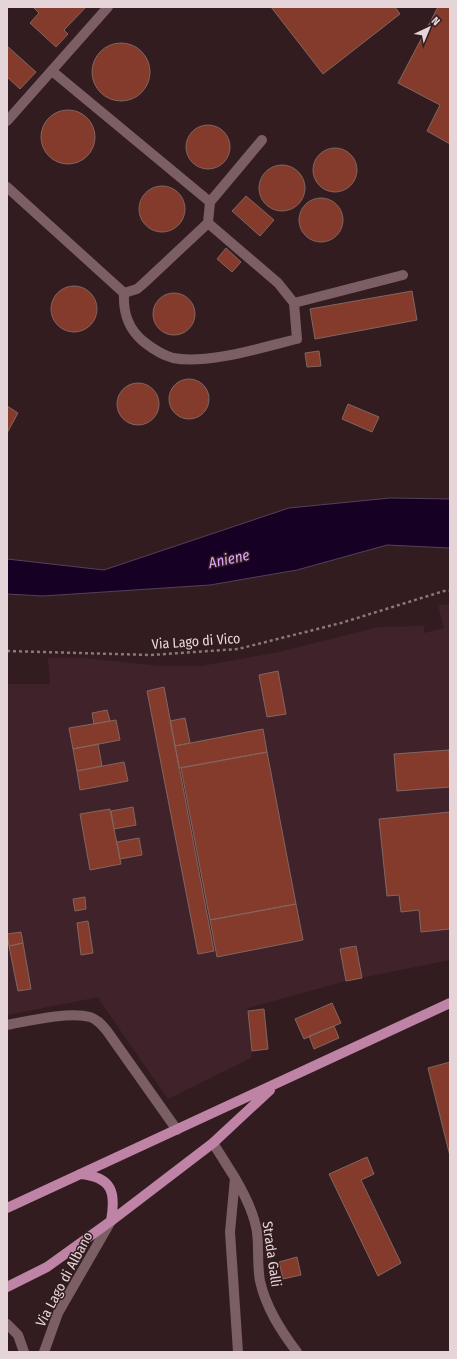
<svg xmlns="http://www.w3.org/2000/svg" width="457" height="1359" viewBox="0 0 457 1359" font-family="'Fira Sans Condensed',sans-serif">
<rect width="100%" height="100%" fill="#331c20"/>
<path fill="#40232a" d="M450,604V960L346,981L248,1008L252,1051L251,1058L168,1099L100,1001L99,997L7,1015V684H50L48,658H83L161,666H201L279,652L379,627L424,626V633L444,628L438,605Z"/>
<path fill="#160023" stroke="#544059" d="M390,498L450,499V548L387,545L297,570L210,585L43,596L7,594V559L104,570L289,508Z"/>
<path fill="#843b2c" stroke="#816660" d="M33,7H86L64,30L68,34L56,47L30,23L39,13Z
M271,7H395L400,14L323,74Z
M438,7H450V144L427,131L440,105L398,83Z
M92 72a29 29 0 1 1 58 0a29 29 0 1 1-58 0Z
M7,46L36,72L20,89L7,77Z
M41 137a27 27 0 1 1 54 0a27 27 0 1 1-54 0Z
M186 147a22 22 0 1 1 44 0a22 22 0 1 1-44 0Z
M313 170a22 22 0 1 1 44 0a22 22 0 1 1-44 0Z
M259 188a23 23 0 1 1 46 0a23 23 0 1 1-46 0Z
M139 209a23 23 0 1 1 46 0a23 23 0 1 1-46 0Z
M246,196L274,220L260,236L232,211Z
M299 220a22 22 0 1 1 44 0a22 22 0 1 1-44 0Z
M226,248L241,262L232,272L217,259Z
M51 309a23 23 0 1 1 46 0a23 23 0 1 1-46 0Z
M412,291L417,320L315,339L310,309Z
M153 314a21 21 0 1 1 42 0a21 21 0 1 1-42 0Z
M319,351L321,366L307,367L305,353Z
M169 399a20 20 0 1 1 40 0a20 20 0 1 1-40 0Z
M117 404a21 21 0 1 1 42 0a21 21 0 1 1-42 0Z
M348,404L379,417L372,432L342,419Z
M7,406L18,413L7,433Z
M278,671L286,714L267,717L259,675Z
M164,687L214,951L198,954L147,691Z
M107,710L110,721L94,724L92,713Z
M185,718L190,743L175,746L170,721Z
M116,720L120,740L73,749L69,728Z
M263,729L267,752L179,768L175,746Z
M98,744L102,766L77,771L73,749Z
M449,750L450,787L397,791L394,754Z
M267,752L296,904L210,920L181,768Z
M124,762L128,781L80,790L77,771Z
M133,807L136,825L114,829L111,811Z
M110,809L121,864L90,870L80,814Z
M450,812V929L421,932L419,910L401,912L399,895L387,896L379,819Z
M139,838L142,855L120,859L117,842Z
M85,897L86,909L75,911L73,899Z
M296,904L303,940L217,957L210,920Z
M88,921L93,953L81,955L77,923Z
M21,932L23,943L9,946L7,934Z
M23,943L31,989L18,991L9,946Z
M356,946L362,978L346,981L340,949Z
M332,1003L341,1023L304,1039L295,1019Z
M264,1009L268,1049L252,1051L248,1011Z
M334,1026L339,1038L314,1049L309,1036Z
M450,1062V1156L428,1068Z
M367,1157L374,1174L361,1180L401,1263L378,1276L329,1174Z
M297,1257L301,1275L283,1279L279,1262Z"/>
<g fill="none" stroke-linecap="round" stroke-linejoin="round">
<path stroke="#8a777a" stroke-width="2.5" stroke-dasharray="3 3" stroke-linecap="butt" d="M7,651L151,655L238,649L341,623L444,591H450"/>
<path stroke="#7b5f65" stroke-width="10" d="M52,71L210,202
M7,121L108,7
M7,187L124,293L137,289L144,283L208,223L210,202L262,140
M208,223L278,283L294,303L403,275
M124,293C123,313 128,329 144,342C153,349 162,355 173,358C207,365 263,347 297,339L294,303
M7,1025C28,1021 70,1011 90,1017C97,1019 102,1025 107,1031L177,1130
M213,1143L235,1178L230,1232L238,1352
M235,1178C245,1195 254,1213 257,1232C259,1249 257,1265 260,1281C266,1308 281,1331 297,1352
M7,1324L18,1335L24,1352
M44,1352L58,1313L111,1221"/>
<path stroke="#bf83a6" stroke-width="10" d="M80,1174C113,1177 116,1193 111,1221
M7,1208L450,1003
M7,1287L47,1267L111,1221L213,1143L270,1090"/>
</g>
<g text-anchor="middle" stroke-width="3" stroke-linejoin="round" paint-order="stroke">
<g font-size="14" fill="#e5d5d8" stroke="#331c20">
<text transform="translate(196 641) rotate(-4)" y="5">Via Lago di Vico</text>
<text transform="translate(272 1254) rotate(82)" y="5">Strada Galli</text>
<text transform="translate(64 1279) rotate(-62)" y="5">Via Lago di Albano</text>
</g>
<g font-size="15" font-style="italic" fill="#dea6fe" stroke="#331c20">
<text transform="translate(229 559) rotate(-12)" y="5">Aniene</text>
</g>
</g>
<rect width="457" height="1359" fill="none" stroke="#e5d5d8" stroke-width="16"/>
<g transform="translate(429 28) rotate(44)" stroke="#331c20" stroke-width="3" paint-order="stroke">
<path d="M0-3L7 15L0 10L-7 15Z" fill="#e5d5d8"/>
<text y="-6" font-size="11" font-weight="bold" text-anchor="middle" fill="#e5d5d8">N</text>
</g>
</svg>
